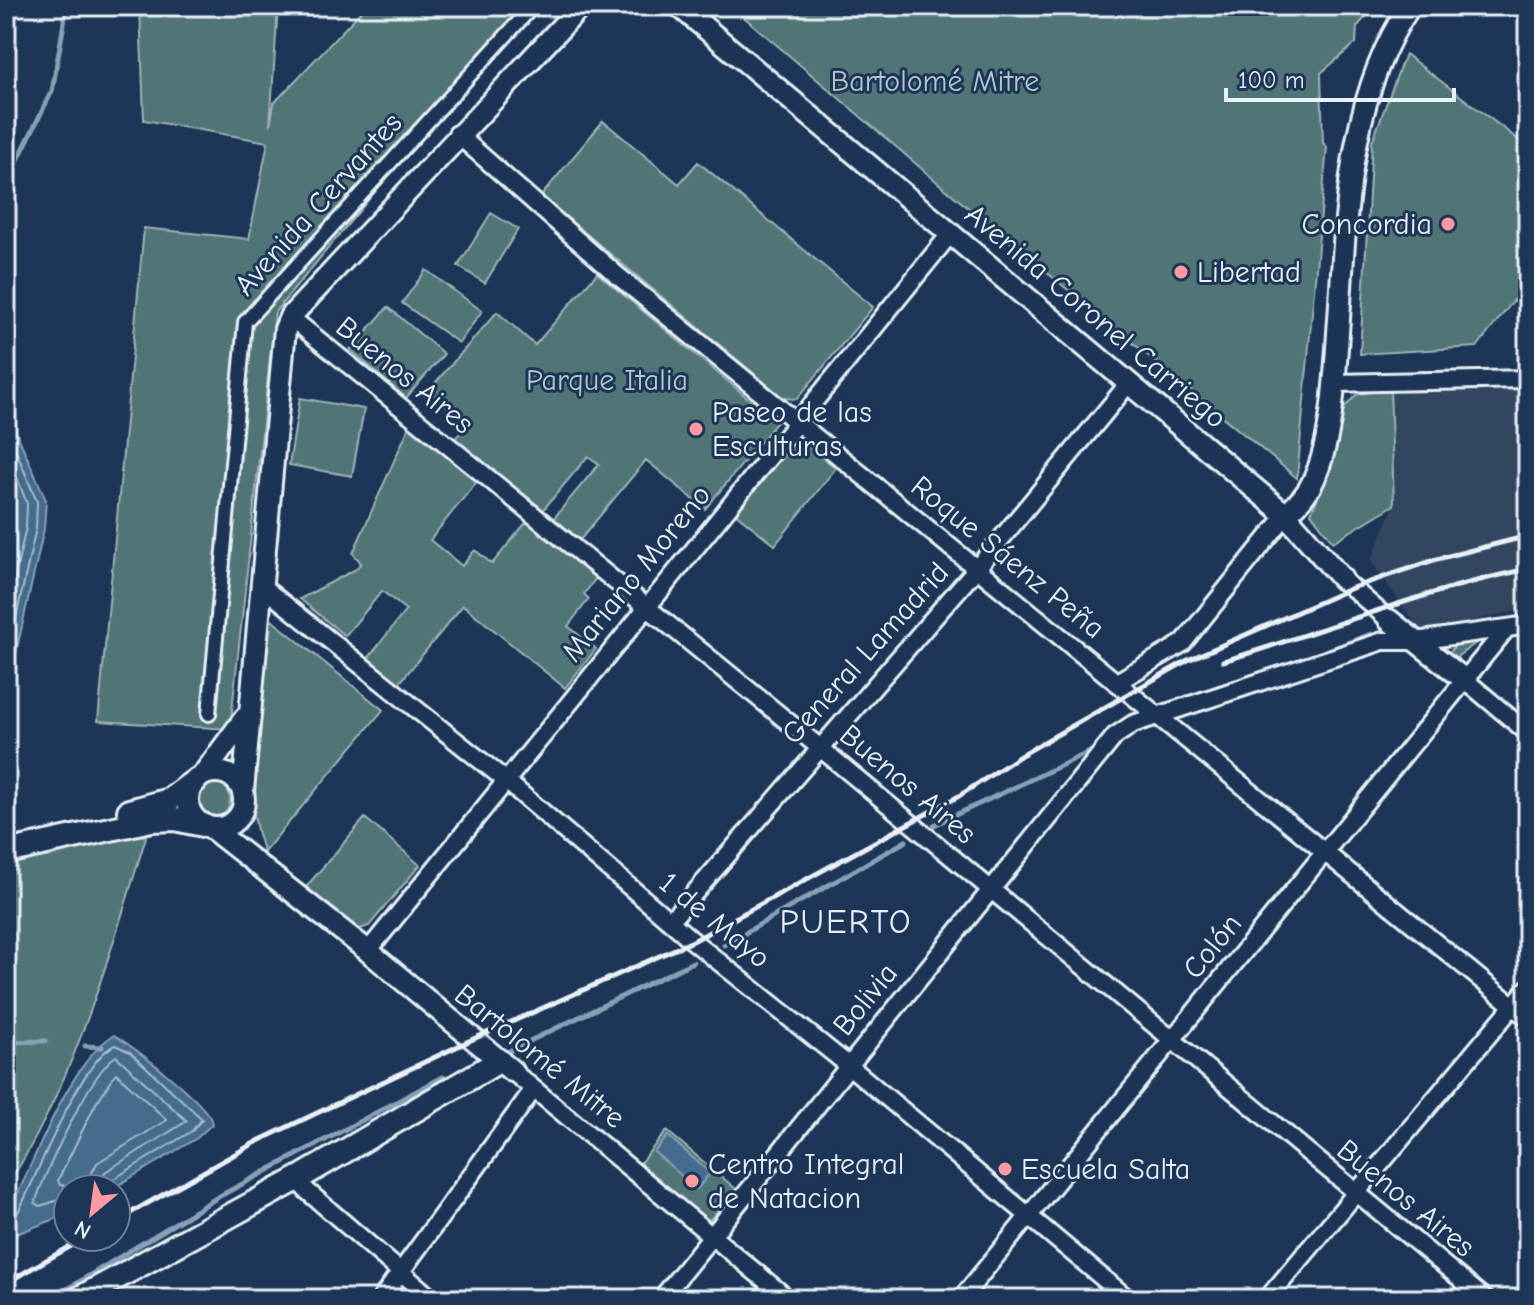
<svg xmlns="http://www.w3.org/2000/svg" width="1534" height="1305" viewBox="0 0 1534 1305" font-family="'Comic Neue',sans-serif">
<rect width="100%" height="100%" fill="#1d3557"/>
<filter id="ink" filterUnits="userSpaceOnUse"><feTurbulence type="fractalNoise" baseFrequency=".0125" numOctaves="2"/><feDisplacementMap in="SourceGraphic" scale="16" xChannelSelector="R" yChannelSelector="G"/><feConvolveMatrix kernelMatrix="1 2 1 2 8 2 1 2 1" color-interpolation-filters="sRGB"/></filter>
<g filter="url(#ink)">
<path fill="#33465f" d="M1528,386V608L1422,633L1371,561L1394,505L1390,388Z"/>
<path fill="#517576" stroke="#9cb3b7" stroke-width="2" d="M140,6H278L270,126L274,103L366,6H530L275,312L230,729L98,721L144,228L249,239L268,142L144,120Z
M731,6H1375L1357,27L1356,43L1321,73L1323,143L1327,147L1297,478L943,187Z
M1405,54L1528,147V309L1514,300L1477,347L1360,354L1372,142Z
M603,121L679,184L698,162L873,307L797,399L783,398L541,196Z
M491,213L518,229L485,283L458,266Z
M426,270L482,311L459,343L402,303Z
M597,273L777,422L705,509L646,460L580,540L554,518L599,464L588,456L543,510L455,439L467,424L429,390L497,312L535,345Z
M388,307L444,354L406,398L350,350Z
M1390,388L1394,505L1333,542L1311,513L1323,485L1345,407L1356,395Z
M300,398L364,409L352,476L289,465Z
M410,425L478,480L430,540L462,566L475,550L492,564L528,520L597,577L584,594L589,599L568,626L596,649L565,688L463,605L397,686L366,661L406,610L382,591L345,636L300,599L356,569L361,563L353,553Z
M795,441H802L836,468L775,545L735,513Z
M268,617L383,710L264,852C237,788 261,686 268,617Z
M1487,635L1455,658L1450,659L1447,655L1457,643Z
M192 800a19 19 0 1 1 38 0a19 19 0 1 1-38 0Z
M365,818L420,865L369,926L357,930L306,887Z
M140,834L146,837C109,957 75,1081 6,1188V864Z
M667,1131L736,1189L709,1221L639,1164Z"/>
<path fill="#446c8c" stroke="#86a1b7" stroke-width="2" d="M6,409L46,500L44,529L6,697Z
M114,1035C132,1045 213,1108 212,1124L197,1138L112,1189H68V1214L6,1238V1217C33,1168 67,1063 114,1035Z
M668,1136L710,1173L697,1189L654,1152Z"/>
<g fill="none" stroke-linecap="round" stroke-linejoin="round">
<path stroke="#a6bccd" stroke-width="2" d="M6,426L37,502L36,528L6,663
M6,448L27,504L26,527L6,617
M6,481L15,506L6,562
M116,1073L167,1120L97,1163L84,1188L60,1185L58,1180L95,1105Z
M68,1197L40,1206L35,1203C45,1173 91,1071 116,1056L187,1121L105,1172L98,1189
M6,1219L17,1214C37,1177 80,1060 115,1045L130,1052L202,1119L192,1131L112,1180L108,1189"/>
<path stroke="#86a1b7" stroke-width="5" d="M6,184L52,91L67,6
M1312,656L1371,634
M934,825L1094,750
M724,945L906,841
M6,1042L46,1041
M85,1046L102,1047
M507,1052L693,962
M51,1299L218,1197L443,1077"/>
<g stroke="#e8f1f8" stroke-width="18">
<path id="pedestrian" d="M209,714L245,322L533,6"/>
</g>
<g stroke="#e8f1f8" stroke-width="22">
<path id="minor" d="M457,134L618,276L1528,1018
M290,317L819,747L1485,1299
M1334,383L1528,379
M1342,579L1389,620
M264,588L504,779L693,941L848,1065L1128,1299
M1465,680L1528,733
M1117,682L1183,643L1286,515
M671,920L977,568L1129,383
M368,951L951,233
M512,1071L788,1299
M299,1178L306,1190L432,1299
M381,1299L533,1090
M661,1299L1115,736L1133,724L1383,641H1416L1528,625
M961,1299L1507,628
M1267,1299L1528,988"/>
</g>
<g stroke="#e8f1f8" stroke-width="26">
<path id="tertiary" d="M679,6L1286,515L1342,579
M1286,515C1294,507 1304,498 1310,487C1334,444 1335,369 1339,319C1346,215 1348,96 1410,6
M1389,620L1465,680
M188 800a28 28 0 1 1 56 0a28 28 0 1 1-56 0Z
M203,775L245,718
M243,791L285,329L290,317L581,6
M211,828L368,951L512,1071"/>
</g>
<g stroke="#e8f1f8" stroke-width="28">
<path id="secondary" d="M129,811L169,800L195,781
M6,852L151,820L175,819L203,825
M78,1299L299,1178L499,1061"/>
</g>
<use href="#pedestrian" stroke="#1d3557" stroke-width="12"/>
<use href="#minor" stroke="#1d3557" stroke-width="16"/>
<use href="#tertiary" stroke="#1d3557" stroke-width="20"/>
<use href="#secondary" stroke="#1d3557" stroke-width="22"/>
<path stroke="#e8f1f8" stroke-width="5" d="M1223,661C1325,631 1423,590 1528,569
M116,1221L260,1140L471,1040L693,941L959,796L1023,754L1188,660L1352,588L1437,559L1528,536
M6,1283L87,1237"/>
</g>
</g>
<g fill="#ff9aa2" stroke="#1d3557" stroke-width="3">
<circle cx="1448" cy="224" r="8"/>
<circle cx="1181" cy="272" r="8"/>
<circle cx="696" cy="429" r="8"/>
<circle cx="1005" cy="1169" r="8"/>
<circle cx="692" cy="1181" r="8"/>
</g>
<g text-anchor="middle" stroke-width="6" stroke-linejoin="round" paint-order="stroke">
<g font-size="30" fill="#b3c6ca" stroke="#1d3557">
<text x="935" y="91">Bartolomé Mitre</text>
<text x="607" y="390">Parque Italia</text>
</g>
<g font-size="30" fill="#e8f1f8" stroke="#1d3557">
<text transform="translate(318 204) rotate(-48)" y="10">Avenida Cervantes</text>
<text transform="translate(1096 316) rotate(40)" y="10">Avenida Coronel Carriego</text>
<text transform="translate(405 375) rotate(39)" y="10">Buenos Aires</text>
<text transform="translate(1008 557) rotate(39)" y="10">Roque Sáenz Peña</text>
<text transform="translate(636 573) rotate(-51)" y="10">Mariano Moreno</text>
<text transform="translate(865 653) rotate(-48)" y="10">General Lamadrid</text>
<text transform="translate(908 784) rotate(40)" y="10">Buenos Aires</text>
<text transform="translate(715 920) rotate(39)" y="10">1 de Mayo</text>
<text transform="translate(1212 946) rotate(-51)" y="10">Colón</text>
<text transform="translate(865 999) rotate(-51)" y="10">Bolivia</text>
<text transform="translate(540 1056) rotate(39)" y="10">Bartolomé Mitre</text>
<text transform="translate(1406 1198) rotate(39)" y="10">Buenos Aires</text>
</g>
<g font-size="30" fill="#e8f1f8" stroke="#1d3557" text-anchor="start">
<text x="1432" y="234" text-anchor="end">Concordia</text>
<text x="1197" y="282">Libertad</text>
<text x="712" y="422">Paseo de las<tspan x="712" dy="34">Esculturas</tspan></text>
<text x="708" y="1174">Centro Integral<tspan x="708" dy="34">de Natacion</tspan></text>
<text x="1021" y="1179">Escuela Salta</text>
</g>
<g font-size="34" letter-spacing="2" fill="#e8f1f8" stroke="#1d3557">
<text x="846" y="933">PUERTO</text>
</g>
</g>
<rect width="1534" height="1305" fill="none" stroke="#1d3557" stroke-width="32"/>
<rect x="16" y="16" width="1502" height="1273" fill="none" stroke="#e8f1f8" stroke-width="3" filter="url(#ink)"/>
<g transform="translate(92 1213) rotate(209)"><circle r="38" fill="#1d3557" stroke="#6e8097" stroke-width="2"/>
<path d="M0-6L14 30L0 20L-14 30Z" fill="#ff9aa2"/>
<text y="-12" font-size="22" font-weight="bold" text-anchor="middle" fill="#e8f1f8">N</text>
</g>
<path d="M1226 88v12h228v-12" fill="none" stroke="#e8f1f8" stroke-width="4"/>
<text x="1238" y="88" font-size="24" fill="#e8f1f8" stroke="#1d3557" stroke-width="6" paint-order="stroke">100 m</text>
</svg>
